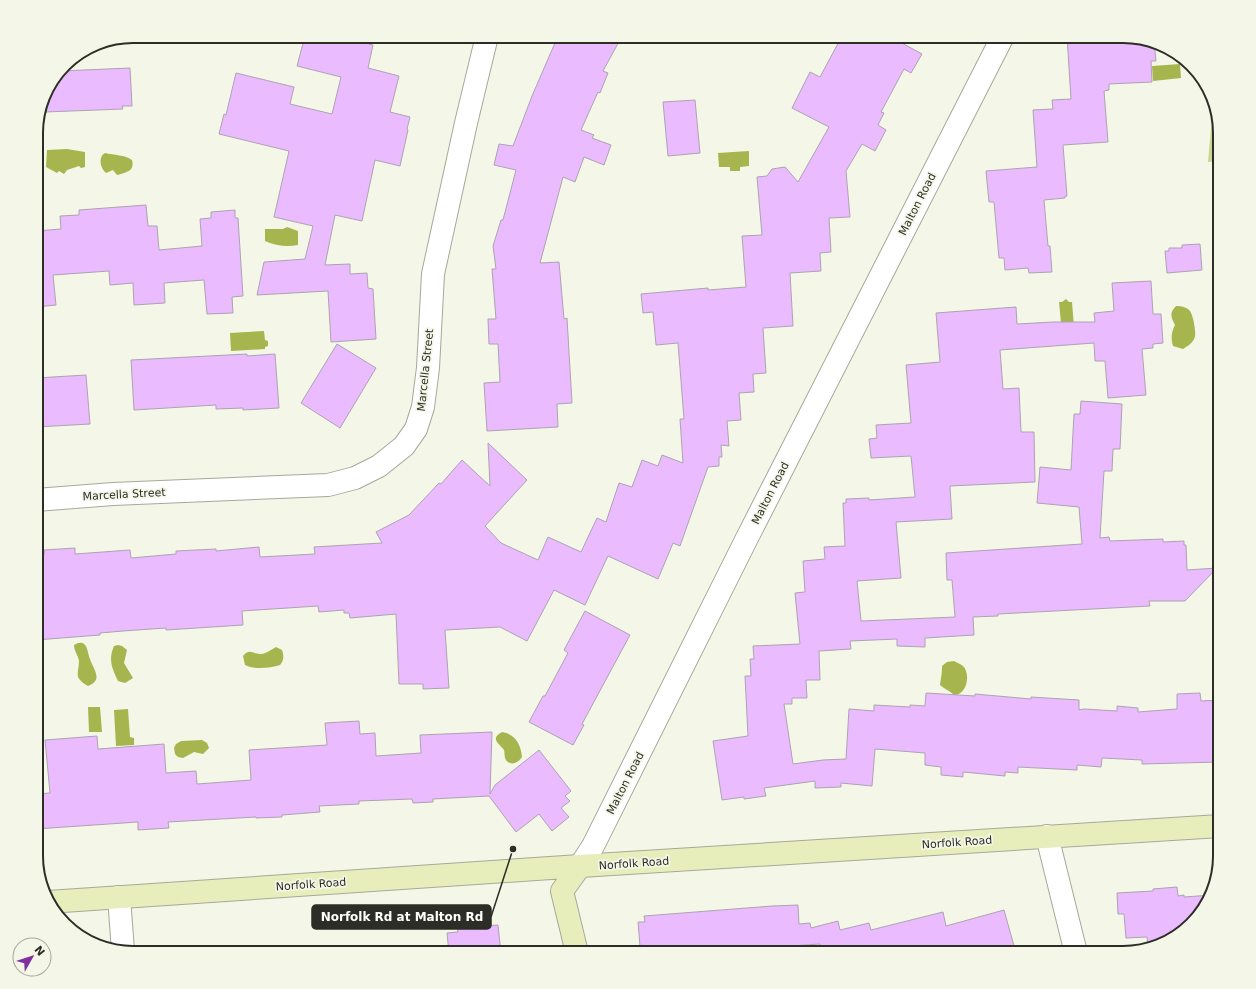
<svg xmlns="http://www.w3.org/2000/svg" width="1256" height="989" viewBox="0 0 1256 989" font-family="'DejaVu Sans',sans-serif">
<rect width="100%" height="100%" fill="#f4f7e7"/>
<path fill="#cad792" d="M1213,105L1220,133V161L1208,162Z"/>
<path fill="#a6b54d" d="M1180,64L1181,78L1153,81L1152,66Z
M67,149L85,152V167L81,168L79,166L67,170L64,174L59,171L57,173L46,167L47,150Z
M749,151V166L740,167V171H730V167H719L718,153Z
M105,153C114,155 125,155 132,160C135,171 127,172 117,175L113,170L106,173C100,168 98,157 105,153Z
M287,227L298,231V245C287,247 276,246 265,241V229H283Z
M1066,299L1069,302H1072L1074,327L1061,323L1059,302H1062Z
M1176,306C1181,306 1187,307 1190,311C1193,315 1196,331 1195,336C1194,342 1188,346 1183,349L1173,346C1171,338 1171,333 1175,325C1171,317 1169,313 1176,306Z
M264,331L265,340L268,341V346L265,347V349L231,351L230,333Z
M78,643C81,643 82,642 84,644C88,647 88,655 90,659C93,669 104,680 88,686C84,684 80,681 78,677C77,673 79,666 79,661C78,655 74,651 74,645Z
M118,645L122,646L127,650L124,663L133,678L125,683L118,681C112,668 108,660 114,646Z
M276,647L282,650C284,656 284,660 280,665C270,668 254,670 245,665L243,656C249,648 253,654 261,654C266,654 272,649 276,647Z
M954,661C957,663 961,664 963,666C971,674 967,695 954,695C949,690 944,689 940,685C941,677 942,675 942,666L947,662Z
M88,707H100L102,732H89Z
M128,709L130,737L134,738V745L116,746L114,710Z
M502,732C515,734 521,744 522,757C519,762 511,767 506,760C504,757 505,753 504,750C500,744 489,739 502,732Z
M202,740L207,743L209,748L203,754L194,752L183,758L178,757L175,754L174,748L176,744L181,741Z"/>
<path fill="#eabbfe" stroke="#aca3b1" d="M305,36H336L373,45L368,68L399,76L390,112L410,117L407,129L408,130L400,166L375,160L362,221L335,215L325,265L350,264V274L367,273L368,288L373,289L376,339L331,342L328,291L257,295L264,262L305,259L313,226L274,217L289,151L219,134L224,114L226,115L236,73L294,87L290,104L332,114L341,77L297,66Z
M558,36H622L603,71L608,73L600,93L598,92L581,130L594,135L592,138L611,145L604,165L584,157L575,182L563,177L540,263L559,262L564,319L567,318L572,403L557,404L558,427L487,431L484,383L500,382L498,344H489L488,319H496L492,269H496L493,246L501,220H503L516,170L494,165L499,144L513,146L532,96Z
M842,36H889L922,54L911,73L904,69L881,112L884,113L878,125L886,130L875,151L862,144L846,171L850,217L829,218L831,252L820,253L821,271L790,273L793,326L763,328L766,373L753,374L754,392L739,393L741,420L727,421L729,446L721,445L722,457H719V466L708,467L680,546L673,543L658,579L608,556L585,605L554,590L527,641L500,627L445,630L449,688L423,689V684H399L396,614L350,618L349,613H344V610L319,612L318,606L242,611L243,625L166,630V628L123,631L100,633V635L36,640V570H40L39,555H44V550L75,548V554L130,550L131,558L176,554V551L216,549V551L259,547L260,557L315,554L314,547L382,543L376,532L409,515L439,483L441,484L462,460L490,486L488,443L527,480L485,526L501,543L538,560L548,537L581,552L597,518L606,522L619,483L632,487L642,460L658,466L662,455L683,463L680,419H684L678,343L656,345L653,312L643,313L641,294L708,288V290L746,287L742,236L762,235L757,177L767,176L772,169L785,167L798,182L829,127L792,108L810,72L820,77Z
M1067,36H1123L1154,41L1156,61H1151L1152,82L1109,84V90L1104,91L1108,142L1063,145L1067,196H1065V198L1044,200L1048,246H1050L1052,272L1029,273L1028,268L1005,270L1004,258H999L994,202H989L986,171L1037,167L1033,110L1053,109L1052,100L1071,99Z
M130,68L132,106H122L123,109L45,112L44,98L46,90L61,71Z
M695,100L700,153L668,156L663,102Z
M146,205L148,226H157L159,250L202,246L200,219L211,218V212L235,210V218H238L243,296L232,297L233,313L207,314L204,280L164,283L165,303L134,305L133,283L110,285L109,271L53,275L56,305L36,307V231L61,229L60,216L79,215V210Z
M1200,244L1202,270L1167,273L1165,251H1169V248H1182V245Z
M1151,281L1153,314H1161L1163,343L1153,344V348L1142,349L1146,395L1108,398L1105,361H1095L1094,343L1000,350L1003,389L1019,388L1021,432H1034L1035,482L950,486L952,519L896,522L901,578L857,581L861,621L955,617L952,580H947L946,553L1082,544L1079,507L1037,503L1040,467L1071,470L1074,414H1080L1081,401L1122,404L1120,449H1113L1112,471H1104L1100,538L1109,537L1110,541L1163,539V542L1184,541V545H1186L1187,570L1217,568L1185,601H1149L1150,606L998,614V616L973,617L974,635L925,638V647L897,646V639L850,641L851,649L819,651L820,680H806L807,698H792V704H784L793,764L823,760L846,759L849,709L874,711V705L910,707V705L925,706L926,693L975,696V694L1031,699V697L1079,700V710L1084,709L1117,711V706L1138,708V712L1177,709V694L1200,693L1201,701L1220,700V762L1142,764V760L1102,758L1101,767L1077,765V770L1018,767V773L1005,772V776L963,772V777L941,775V767L925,765V753L875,749L872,786L841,783V787L815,788V781L764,788L766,796L744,799V797L722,800L713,741L748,736L745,676H751L750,659H754L753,646L800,644L795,593L805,592L803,561L825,559L824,547L845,546L843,503H846V499L869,498V500L915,497L911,456L871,458L869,439L877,438L876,425L911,423L906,365L940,362L936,313L1016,307L1017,324L1053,322H1095L1094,313L1114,311L1112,283Z
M337,344L376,368L340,428L301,403Z
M247,354V356L275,354L279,408L243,410V408L216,409V405L134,410L131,360Z
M86,375L90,424L36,427V378Z
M585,611L630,635L582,724L584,725L573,745L529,722L543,696H545L568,653L564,650Z
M359,721L360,734L375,733L376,756L421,753L420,735L492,732L490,794L495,785L539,750L571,791L565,796L570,801L561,808L569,817L552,831L539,814L516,832L489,796L433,799V802L413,803L412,799L359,801V804L319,806L320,812L282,815V817L256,818V817L168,822L169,828L138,830V822L36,829V794L50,793L45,740L97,736L98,749L164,744L166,773L196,771L197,784L251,780L249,750L327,745L325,723Z
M1177,887L1178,896L1184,895V897L1212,895L1196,920L1166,943L1148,947L1147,937L1126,938L1124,914H1118L1117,893L1153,891V889Z
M798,905L799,924L810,923L811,928L838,921L840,930L869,923L871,930L943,912L946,926L1004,910L1016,953H822L820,944L777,947V946L745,947V948L733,949V953H643V945L640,946L638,922H645L644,916L772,906Z
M498,925L501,953H449L447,933L458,932L457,928Z"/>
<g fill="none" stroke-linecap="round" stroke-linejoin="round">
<g stroke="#a6a99a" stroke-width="24">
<path id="street" d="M36,500L113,494L328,485L355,478L379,466L404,446L416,429L423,407L428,368L433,274L466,123L487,36
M1047,836L1076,953
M580,866L593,846L746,540L1003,36
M119,897L123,951"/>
</g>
<g stroke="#a6a99a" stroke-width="24">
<path id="secondary" d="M48,902L580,866L1220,826
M577,953L562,891L580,866"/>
</g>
<use href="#street" stroke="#fff" stroke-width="22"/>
<use href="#secondary" stroke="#e8eebb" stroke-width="22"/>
</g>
<g text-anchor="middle" stroke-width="3.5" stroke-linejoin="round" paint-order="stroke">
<g font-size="11" fill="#2c2d27" stroke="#f4f7e7">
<text transform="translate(917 204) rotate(-63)" y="4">Malton Road</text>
<text transform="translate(425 370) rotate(-84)" y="4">Marcella Street</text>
<text transform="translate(770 493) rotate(-63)" y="4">Malton Road</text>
<text transform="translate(124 494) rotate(-3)" y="4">Marcella Street</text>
<text transform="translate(625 783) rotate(-63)" y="4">Malton Road</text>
<text transform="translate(957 842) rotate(-4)" y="4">Norfolk Road</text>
<text transform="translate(634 863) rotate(-4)" y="4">Norfolk Road</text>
<text transform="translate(311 884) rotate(-4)" y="4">Norfolk Road</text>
</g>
</g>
<path d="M0 0H1256V989H0ZM133 43H1123A90 90 0 0 1 1213 133V856A90 90 0 0 1 1123 946H133A90 90 0 0 1 43 856V133A90 90 0 0 1 133 43Z" fill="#f4f7e7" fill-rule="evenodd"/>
<path fill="none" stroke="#2c2d27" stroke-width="2" d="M133 43H1123A90 90 0 0 1 1213 133V856A90 90 0 0 1 1123 946H133A90 90 0 0 1 43 856V133A90 90 0 0 1 133 43Z"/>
<path fill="none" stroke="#2c2d27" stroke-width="1.5" d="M513 849L491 917"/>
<circle fill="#2c2d27" stroke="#f4f7e7" stroke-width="1.5" cx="513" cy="849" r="4"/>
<rect fill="#2c2d27" stroke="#2c2d27" stroke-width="1.5" x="312" y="905" width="179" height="24" rx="4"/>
<g font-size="12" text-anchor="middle" font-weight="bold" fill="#fff">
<text x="402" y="921">Norfolk Rd at Malton Rd</text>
</g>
<g transform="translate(32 957) rotate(51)"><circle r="19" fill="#f4f7e7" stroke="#a4a69a"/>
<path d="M0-3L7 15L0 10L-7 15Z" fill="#81309f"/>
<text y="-6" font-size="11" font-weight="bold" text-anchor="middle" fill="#2c2d27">N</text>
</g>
</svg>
